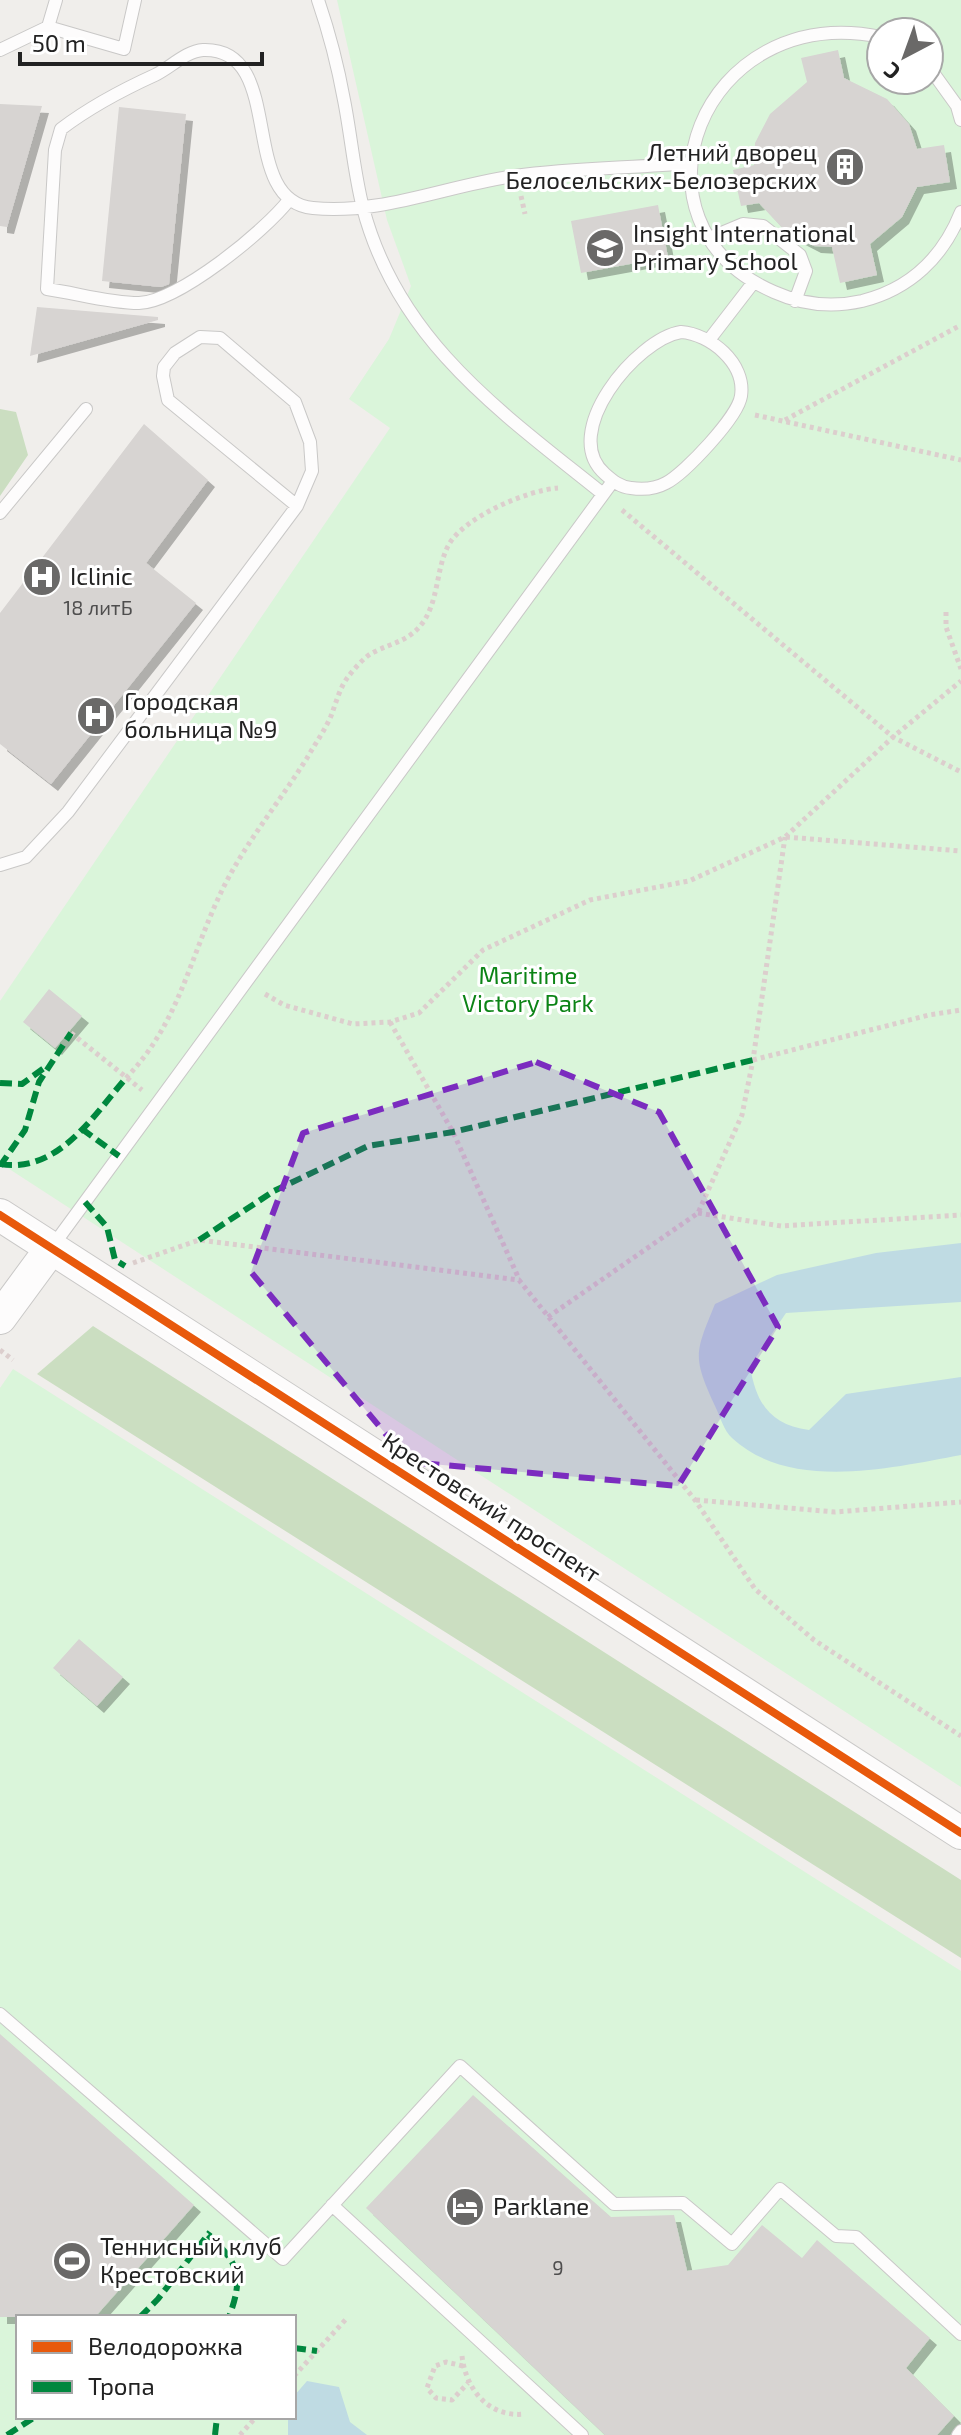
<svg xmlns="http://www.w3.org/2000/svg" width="961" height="2435" viewBox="0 0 961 2435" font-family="'Exo 2',sans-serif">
<defs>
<filter id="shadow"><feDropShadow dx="7" dy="7" stdDeviation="0" flood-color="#0004"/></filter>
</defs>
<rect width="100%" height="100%" fill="#f0eeeb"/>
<path fill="#cbdec1" d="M0,409L16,412L28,455L0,496Z
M93,1326L961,1880V1958L37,1374Z"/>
<path fill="#daf5da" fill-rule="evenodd" d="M337,0H961V1787L0,1163V1001L390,428L349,399L389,339L411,286L387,220ZM881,32H929V80H881Z
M13,1369L961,1971V2435H0V1388ZM18,2317H294V2417H18Z"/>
<path fill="#bfdbe3" d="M961,1243V1302L786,1313L750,1366C756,1403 770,1425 809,1430L846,1394L961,1377V1455C891,1468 790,1492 732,1438C724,1431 720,1416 715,1406C692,1356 695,1353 715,1304L777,1275L876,1253Z
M307,2381L339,2387L350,2422L367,2435H288V2417H294V2396Z"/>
<path fill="#d7d4d2" filter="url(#shadow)" d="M838,50L844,78L887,99L909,124L917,149L944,145L950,182L917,187L902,217L870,244L877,275L840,283L832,247L814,246L785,231L759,203L741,206L733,170L754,165L755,143L770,114L807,82L801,58Z
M0,104L42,106L7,227L0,226Z
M119,107L186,114L169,284L161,287L102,281Z
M658,205L668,257L581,273L571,221Z
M37,307L158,317V320L30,356Z
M144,424L208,480L146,563L196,603L51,784L0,744V613Z
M49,989L82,1016L55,1048L23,1022Z
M79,1639L123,1677L97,1706L53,1668Z
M0,2034L194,2205L95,2317H0Z
M473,2095L611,2217L674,2215L687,2271L728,2265L762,2225L802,2258L817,2240L930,2338L906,2368L954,2416L937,2435H605L366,2208Z"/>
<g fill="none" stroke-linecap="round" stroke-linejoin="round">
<g stroke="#c9c8c7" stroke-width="14">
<path id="service" d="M318,0C329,32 338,67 344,100C351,135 354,173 363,208C398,341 501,412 603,494
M48,27L124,49L135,0
M881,37C701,0 616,223 774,292C803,305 831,308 862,301C910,289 943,257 961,212
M0,50L48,27L56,0
M929,67L957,106L961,120
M289,200C265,231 178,302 139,303C109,303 76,293 47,289L55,150L61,129C90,107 122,90 155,75C170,68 186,51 203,50C288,47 236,201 313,208C381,215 448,185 515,176C572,168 632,168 690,163
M712,237L743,224L763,226L800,255L806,271L795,301
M681,332C710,334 746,363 741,396C738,417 685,473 666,483C655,489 644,490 631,488C620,487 613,481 605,474C558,433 637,339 681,332Z
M709,340L753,283
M0,513L86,409
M0,865L26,857L68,812L297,506L312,471L310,442L295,402L220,338L200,337L175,353L164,367L163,376L168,400L297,506
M52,1247L613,481
M0,2014L283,2259L460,2066L614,2204L683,2203L732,2244L780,2189L836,2236L856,2237L961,2334
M332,2205L582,2435
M958,2435L961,2431"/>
</g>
<g stroke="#c9c8c7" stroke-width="34">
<path id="tertiary" d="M0,1215L961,1833
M0,1318L50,1250"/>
</g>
<path stroke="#dccecd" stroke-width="5" stroke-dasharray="4 4" stroke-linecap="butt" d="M521,196L525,214
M755,415L961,460
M785,420L961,325
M622,510L893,737L961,772
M946,612V627L961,669
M786,837L961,851
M265,994L284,1005L353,1024L390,1022L419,1013L483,950L590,900L689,881L785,837L893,737L961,681
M390,1022L453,1132L519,1279
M71,1033L142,1090
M753,1060L929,1015L961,1010
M126,1078C177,1025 188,965 217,901C240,849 277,806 307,758C315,744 325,730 331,716C336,703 340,687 348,677C354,669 365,656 374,652C394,642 410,641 424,621C439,597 436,570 448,546C463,517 528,490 558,488
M698,1213L781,1226L961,1215
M133,1263L199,1240L519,1280L695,1500L755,1589L814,1640L961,1736
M548,1317L698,1213L742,1115L753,1060L785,837
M0,1350L13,1360
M696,1500L835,1512L961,1502
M462,2356C466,2390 489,2418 525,2414
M463,2366L446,2362L435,2366L427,2388L436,2398L452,2400L468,2383
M294,2376L348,2317
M240,2435L256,2417"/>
<use href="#service" stroke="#fdfcfc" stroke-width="12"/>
<use href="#tertiary" stroke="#fdfcfc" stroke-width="32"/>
<path stroke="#00873e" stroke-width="6" stroke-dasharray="12 6" stroke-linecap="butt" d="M0,1083L22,1084L44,1068
M82,1129L119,1156
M0,1164C58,1174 94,1115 126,1078
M0,1166L25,1130L39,1082L71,1033
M85,1202L107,1227L115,1260L125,1266
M199,1240L274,1191L368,1146L453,1132L753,1060
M208,2235C239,2263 244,2276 229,2317
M140,2317L158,2299L210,2232
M294,2348L317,2351
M7,2435L35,2417
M215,2435L217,2417"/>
<g stroke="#fff" stroke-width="13">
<path id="cycleway" d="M0,1215L961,1833"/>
</g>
<use href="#cycleway" stroke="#e8590c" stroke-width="8"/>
</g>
<path fill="#7b2cbf" fill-opacity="0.2" stroke="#7b2cbf" stroke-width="6" stroke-dasharray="16 10" stroke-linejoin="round" d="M536,1062L659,1112L778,1327L678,1486L409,1462L251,1272L303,1133Z"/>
<defs>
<g id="building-disc" transform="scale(2)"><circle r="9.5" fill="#6a6968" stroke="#fff"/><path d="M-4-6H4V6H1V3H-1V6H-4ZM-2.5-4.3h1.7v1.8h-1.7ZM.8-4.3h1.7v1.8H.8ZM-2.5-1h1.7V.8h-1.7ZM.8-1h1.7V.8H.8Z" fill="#fff"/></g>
<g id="school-disc" transform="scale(2)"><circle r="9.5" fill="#6a6968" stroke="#fff"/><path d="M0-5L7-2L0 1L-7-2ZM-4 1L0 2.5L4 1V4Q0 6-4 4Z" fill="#fff"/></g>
<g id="hospital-disc" transform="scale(2)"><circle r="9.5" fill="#6a6968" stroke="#fff"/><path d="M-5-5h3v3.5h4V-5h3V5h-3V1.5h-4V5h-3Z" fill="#fff"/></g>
<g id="hotel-disc" transform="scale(2)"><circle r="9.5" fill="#6a6968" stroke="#fff"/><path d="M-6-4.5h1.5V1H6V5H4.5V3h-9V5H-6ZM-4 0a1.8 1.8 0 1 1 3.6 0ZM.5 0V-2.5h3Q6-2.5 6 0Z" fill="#fff"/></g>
<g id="stadium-disc" transform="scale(2)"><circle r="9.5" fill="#6a6968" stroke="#fff"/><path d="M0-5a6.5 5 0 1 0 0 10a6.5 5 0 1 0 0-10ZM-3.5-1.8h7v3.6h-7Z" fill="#fff"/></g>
</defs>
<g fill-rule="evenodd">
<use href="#building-disc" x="845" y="167"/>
<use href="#school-disc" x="605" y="248"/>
<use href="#hospital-disc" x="42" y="577"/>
<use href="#hospital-disc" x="96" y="716"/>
<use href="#hotel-disc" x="465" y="2207"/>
<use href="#stadium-disc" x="72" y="2261"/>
</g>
<g text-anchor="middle" stroke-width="6" stroke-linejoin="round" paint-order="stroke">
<g font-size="20" fill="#4f4e4e">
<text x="98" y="615">18 литБ</text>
<text x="558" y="2275">9</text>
</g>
<g font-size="24" fill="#222" stroke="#fff" text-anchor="start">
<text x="817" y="161" text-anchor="end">Летний дворец<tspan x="817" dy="28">Белосельских-Белозерских</tspan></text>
<text x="633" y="242">Insight International<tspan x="633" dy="28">Primary School</tspan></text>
<text x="70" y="585">Iclinic</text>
<text x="124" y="710">Городская<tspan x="124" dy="28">больница №9</tspan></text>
<text x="493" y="2215">Parklane</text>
<text x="100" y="2255">Теннисный клуб<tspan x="100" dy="28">Крестовский</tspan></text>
</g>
<g font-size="24" fill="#0c8416" stroke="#fff">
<text x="528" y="984">Maritime<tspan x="528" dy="28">Victory Park</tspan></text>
</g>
<g font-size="24" fill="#222" stroke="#fff">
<text transform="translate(491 1508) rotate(33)" y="8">Крестовский проспект</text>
</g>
</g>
<rect x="16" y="2315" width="280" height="104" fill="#ffffff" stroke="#a7a7a7" stroke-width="2"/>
<rect x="32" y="2341" width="40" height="12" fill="#e8590c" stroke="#a7a7a7" stroke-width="2"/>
<text x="88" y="2355" font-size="24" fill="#222222">Велодорожка</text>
<rect x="32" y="2381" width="40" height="12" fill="#00873e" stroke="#a7a7a7" stroke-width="2"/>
<text x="88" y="2395" font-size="24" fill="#222222">Тропа</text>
<g transform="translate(905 56) rotate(221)"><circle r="38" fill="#ffffff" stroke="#a7a7a7" stroke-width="2"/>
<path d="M0-6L14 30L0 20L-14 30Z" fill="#6a6968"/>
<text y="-12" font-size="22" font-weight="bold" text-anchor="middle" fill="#222222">С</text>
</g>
<path d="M20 52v12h242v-12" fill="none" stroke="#222222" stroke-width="4"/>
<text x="32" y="52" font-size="24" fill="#222222" stroke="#ffffff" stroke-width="6" paint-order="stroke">50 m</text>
</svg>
